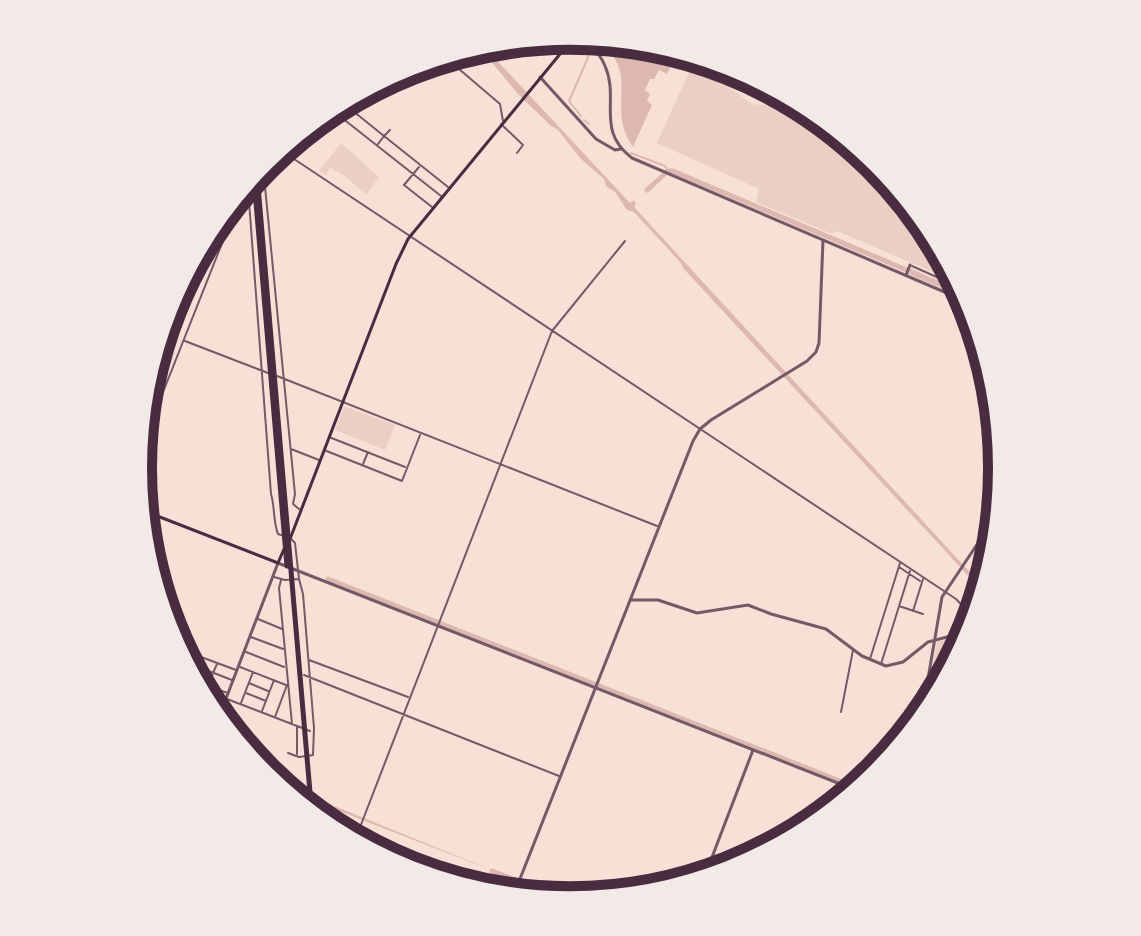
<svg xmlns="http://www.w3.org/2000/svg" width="1141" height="936" viewBox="0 0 1141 936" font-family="'Nunito Sans',sans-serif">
<rect width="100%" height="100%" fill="#f7e1d7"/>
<path fill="#ebcfc5" d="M694,61L752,104L794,108L876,163L956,282L837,231L832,234L756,202L759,189L657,143Z
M341,143L379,177L366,195L345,176L330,168L326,175L319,171Z
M910,268L961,290L969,302L907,276Z
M163,347L175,352L148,420Z
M344,406L395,425L385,450L335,430Z
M970,633L969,634L927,697L937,642Z"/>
<path fill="#dcb8b0" d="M606,43L675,57L667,74L659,70L654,79H650L645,90L650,94L647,101L652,105L633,147C606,110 639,77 604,46Z
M489,52L630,203L634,200L636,204L634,207L977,580L974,582L683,268L681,263L634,212L627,210L615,192L606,186L604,179L580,158L558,130L550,125L519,95L484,53Z
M280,784L504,875L334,809L342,825C334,820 332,810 324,806C309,798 294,793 280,784Z"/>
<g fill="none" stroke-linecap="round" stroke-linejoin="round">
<path stroke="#dcb8b0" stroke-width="2" d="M593,45L595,41
M587,59L591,50
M581,116L569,101L587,60
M584,120L589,124
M631,153L665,166L668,171"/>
<path stroke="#dcb8b0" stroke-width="5" d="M647,190L668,171H673L963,294
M328,579L855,787
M492,871L562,898"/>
<path stroke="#755966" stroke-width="2" d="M459,69L500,104L503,121
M348,107L384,136L390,130
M337,114L441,196
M501,124L523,145L517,153
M378,144L384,136L448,187
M282,151L956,599L973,617
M263,166L295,494L293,504L299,509
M419,167L404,185L432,207
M248,188L271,494C275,507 273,522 278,534L284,536
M912,266L959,287
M185,341L268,373
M277,376L657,526
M329,437L405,467
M144,440L238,203
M291,449L319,460
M324,450L402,481L420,435
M363,464L368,452
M899,567L920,581
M274,577L285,580L299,579
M281,580L279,588L292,724
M899,606L923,614
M913,611L923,579
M258,619L282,629
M251,637L283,649
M185,651L236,670
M246,652L284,667
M870,659L900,563
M309,660L408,697
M881,664L910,571
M193,665L232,680
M240,667L286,685
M304,675L559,776
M249,683L268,691
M206,686L228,693
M207,687L217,664
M246,693L266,701
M227,699L310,731
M241,703L253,672
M262,711L274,680
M841,712L853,650
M275,717L287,685
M288,753L299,757L313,755L314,728L303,594L299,579L295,543L290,538
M297,754V726
M357,835L552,331L625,241
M375,847L423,866L431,872"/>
<path stroke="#755966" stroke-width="3" d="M580,38C590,46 600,53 605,66C620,100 595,130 632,158L970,303
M540,77L596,139L615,150L621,149
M906,275L910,265
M630,600H658L697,613L748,605L771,614L826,629L862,656L886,666L903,662L928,642L970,631
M924,702L942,597L984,534L991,411
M222,709L278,563L853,789
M706,873L753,750
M516,889L693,441L700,429L711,420L807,361L816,352L819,343L823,240"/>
<path stroke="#4a2c40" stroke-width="3" d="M147,512L278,563L284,549
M290,539L396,264L408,239L574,37"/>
<path stroke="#4a2c40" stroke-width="5" d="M257,174L311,804
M254,179L287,566"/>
</g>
<path d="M0 0H1141V936H0ZM152 468a418 418 0 1 1 836 0a418 418 0 1 1-836 0Z" fill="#f1eae7" fill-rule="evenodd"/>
<path fill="none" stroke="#4a2c40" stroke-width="10" d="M152 468a418 418 0 1 1 836 0a418 418 0 1 1-836 0Z"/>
</svg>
